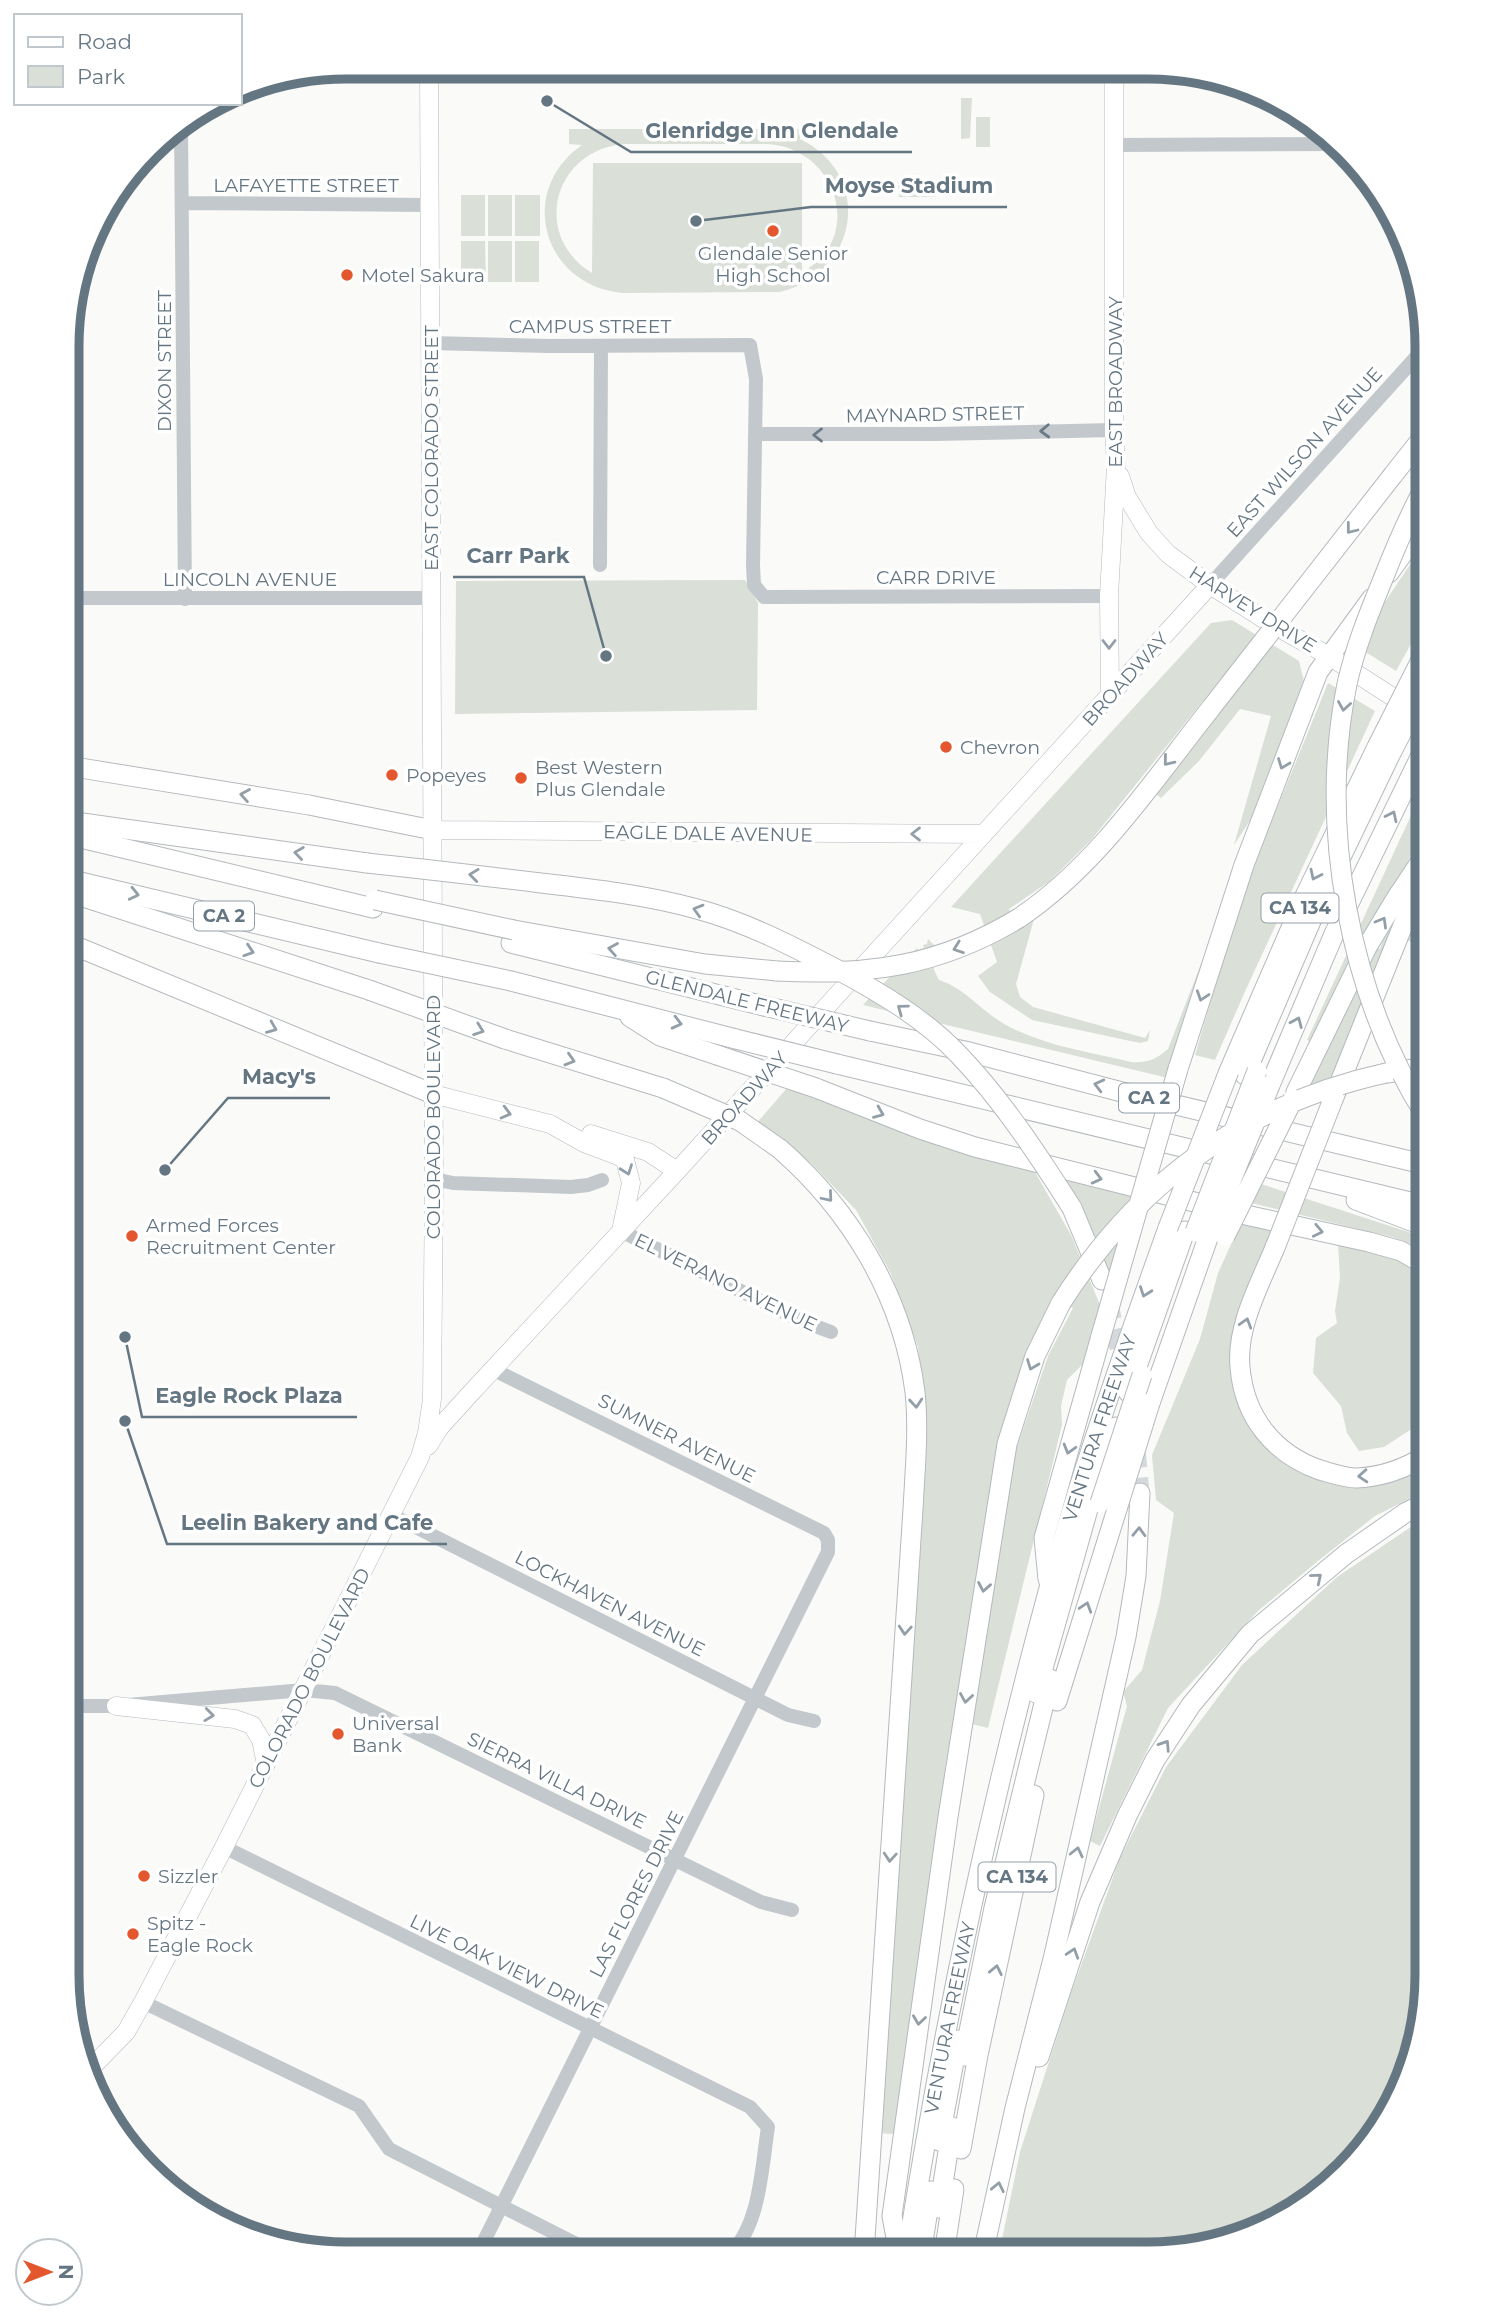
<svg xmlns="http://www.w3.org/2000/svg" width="1494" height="2321" viewBox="0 0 1494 2321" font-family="Montserrat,sans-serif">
<rect width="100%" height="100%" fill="#fafaf8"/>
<path fill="#dadfd7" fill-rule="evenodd" d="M566,67L747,68V83H610L608,80H595L582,73L570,76L565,72Z
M961,98H972L970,138L961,139Z
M976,117H990V147H976Z
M569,129H800V139C874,175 859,273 780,292L624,293C544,287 515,192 582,145L569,144ZM624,144H768C838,149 865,239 802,272V163H593L592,273C531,236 553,150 624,144Z
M898,183H936V197H899Z
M461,195H485V236H461Z
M488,195H512V236H488Z
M515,195H540V236H515Z
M461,241H485L486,282H461Z
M488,241H512V282H488Z
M515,241H539V282H515Z
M1427,539V615L1396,671L1364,651L1369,626Z
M745,580L758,603L757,710L455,714L456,581Z
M1232,620L1299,661L1304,681L1257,810L1234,845L1271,716L1240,709L1199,761L1161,798L1156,794L1235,686L1222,677L1092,839L1050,881L1009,909L1018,927L1034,919L1016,984L1020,997L1033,1007L1145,1038L1150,1030L1148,1041L1140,1043L1032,1020L990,992L978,976L997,962L980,914L951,907L1211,623Z
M1328,683L1375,711L1247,987L1215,1060L1195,1055L1243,892Z
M1427,781V834L1412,854L1314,1043L1307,1040Z
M1427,868V946L1405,940Z
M1386,930L1390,931L1327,1095L1306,1089L1376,947L1380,949Z
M928,939L935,946C929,958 933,969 939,980C965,988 982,1012 1006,1025C1044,1046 1089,1052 1131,1062C1148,1063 1155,1060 1168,1049L1201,964H1203L1168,1078L863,1005L917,948L918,950L924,948L923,945L927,944Z
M787,1088L1032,1167L1071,1235L1100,1305L1083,1364L1067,1380L1061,1406L1062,1425L988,1728L972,1724L1016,1450L1048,1356L1073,1308L1056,1298L1037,1334L971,1620L946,1764L894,2134L877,2133L925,1430L918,1347L891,1274L856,1210L811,1163L756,1124Z
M1059,1173L1134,1193L1108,1282Z
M1261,1184L1427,1238V1250L1392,1237L1251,1203Z
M1243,1218L1276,1225L1233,1352L1257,1434L1361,1484L1394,1482L1427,1465V1490L1375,1516L1318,1561L1258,1611L1168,1708L1100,1846L1090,1841L1127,1706L1123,1692L1142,1670L1160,1601L1174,1513L1156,1500L1152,1455L1200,1339L1218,1273Z
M1338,1243L1399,1259L1427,1281V1419L1384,1447L1359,1451L1347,1433L1341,1406L1313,1373L1316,1338L1337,1323L1335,1311L1340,1278Z
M1427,1516V1994L1413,2065L1380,2131L1332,2185L1255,2233L1148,2254H999L1020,2152L1071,1993L1120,1858L1166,1767L1242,1665L1337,1577Z"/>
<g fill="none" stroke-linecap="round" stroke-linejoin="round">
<path stroke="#d5d9db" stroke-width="19" stroke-dasharray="19 10" stroke-linecap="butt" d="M1108,1301L1123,1364
M1136,1449L1140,1493"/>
<g stroke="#b5babe" stroke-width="19">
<path id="major" d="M1120,476L1127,497L1149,533L1168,554L1210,585L1270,623L1329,656L1427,719
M1110,694L1109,596L1116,466L1114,430V69
M433,830L984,834
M433,1094L550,1124L584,1143L616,1155L625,1160L631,1183L621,1231
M591,1134L648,1152L677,1171
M428,1446L440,1427L470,1394L677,1171L1210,585
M116,1706L235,1719L252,1725L261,1740L266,1764
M86,2073L126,2032L143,2002L224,1847L420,1457L427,1433L432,1399L434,1179L429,67"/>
</g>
<g stroke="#b4b9bd" stroke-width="21">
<g id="highway">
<path d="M1393,475L1427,432"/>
<path d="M1389,573L1427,520"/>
<path d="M68,766L309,805L433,830"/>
<path d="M68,821L367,863"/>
<path d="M68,835L373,908"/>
<path d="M68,879L379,953"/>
<path d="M68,892L369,990"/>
<path d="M1019,918C1097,866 1153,781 1211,708"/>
<path d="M514,930L705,964L777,971"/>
<path d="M68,943L433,1094"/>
<path d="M511,943L764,1006"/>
<path d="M511,981L736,1039"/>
<path d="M630,1017L660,1036L717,1055"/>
<path d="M870,1031L965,1051L1122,1092L1427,1165"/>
<path d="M505,1039L663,1088"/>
<path d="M837,1064L1427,1206"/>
<path d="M1178,1069L1244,865L1318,672L1372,598"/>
<path d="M1229,1071L1304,898L1377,747"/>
<path d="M1387,1073L1427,1067"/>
<path d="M1245,1075L1317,907L1391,753"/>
<path d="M1270,1085L1334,934L1427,743"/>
<path d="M816,1088L920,1129L975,1147L1246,1215L1369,1242L1401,1251L1427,1266"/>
<path d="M1296,1092L1367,947L1397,897L1427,852"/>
<path d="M1334,1097L1426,868"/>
<path d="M780,1149C851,1211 903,1297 915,1392C919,1430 915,1470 913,1509L864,2254"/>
<path d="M1356,1200L1427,1227"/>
<path d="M1072,1208L1102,1280"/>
<path d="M1276,1245C1261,1282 1236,1326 1240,1367C1244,1417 1274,1454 1320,1470C1331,1473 1345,1478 1357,1478C1382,1477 1406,1468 1427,1455"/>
<path d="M1128,1392L1185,1231"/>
<path d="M1150,1403L1209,1235"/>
<path d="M1048,1579L1044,1538L1101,1336"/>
<path d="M1036,1693L1092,1495L1116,1427"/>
<path d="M1057,1701L1118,1506"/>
<path d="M964,2056L994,1908L1050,1679"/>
<path d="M1039,2057L1090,1902L1127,1816L1155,1760L1191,1705L1250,1634L1346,1554L1405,1513L1427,1502"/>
<path d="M939,2141L958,2040"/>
<path d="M961,2149L978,2055L1034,1795"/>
<path d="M939,2208L952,2127"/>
<path d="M899,2254L892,2216L948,1817L1007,1444L1035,1356L1061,1303"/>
<path id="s1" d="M907,2254C942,2031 989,1810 1048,1592C1082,1469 1125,1348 1168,1228"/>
<path d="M921,2254L931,2191"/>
<path d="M944,2254L954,2189"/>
<path d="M983,2254L1015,2108L1054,1955L1126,1637L1136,1576L1140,1493"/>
</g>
</g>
<path stroke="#c3c8cc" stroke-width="14" d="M181,124L185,599
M1114,145L1338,144
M182,203L429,205
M431,343L549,346L750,345L756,379L753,565L754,585L764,597L1109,596
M756,434H935L1114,430
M600,565L601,346
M1210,585L1427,345
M68,598H433
M434,1179L453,1183L571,1187L588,1185L602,1180
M621,1231L799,1320L831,1332
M390,1514L788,1715L814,1721
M67,1706H116L304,1690L335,1693L761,1902L792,1910
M224,1847L750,2107L768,2127C762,2165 760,2227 730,2253
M143,2002L359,2106L389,2149L594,2253
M478,2253L828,1552V1540L824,1533L494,1370"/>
<use href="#major" stroke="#fff" stroke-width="18"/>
<use href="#highway" stroke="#fff" stroke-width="19"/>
<g stroke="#b4b9bd" stroke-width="21" stroke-linecap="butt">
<path id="highway-bridge" d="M1211,708L1393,475
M1377,747L1420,662
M1391,753L1427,684
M367,863C425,869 483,876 541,883C593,889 646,895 697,909C746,922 794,947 838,970C881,993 925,1019 959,1055C1003,1101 1038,1155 1072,1208
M375,900L514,930
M379,953L511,981
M777,971C868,976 940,966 1019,918
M369,990L505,1039
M764,1006L870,1031
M736,1039L837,1064
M717,1055L816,1088
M663,1088L740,1121L780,1149
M1427,1118C1349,995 1318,828 1347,684C1355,648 1369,613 1383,579C1396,546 1410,513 1427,483
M1168,1228L1229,1071
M1195,1232L1257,1071
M1209,1235L1270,1085
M1225,1236L1293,1099
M1276,1245L1334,1097
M1061,1303C1138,1181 1245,1104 1386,1073
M1101,1336L1178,1069
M1100,1503L1142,1375
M1118,1506L1150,1403"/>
</g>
<use href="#highway-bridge" stroke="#fff" stroke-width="19"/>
</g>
<defs><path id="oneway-chevron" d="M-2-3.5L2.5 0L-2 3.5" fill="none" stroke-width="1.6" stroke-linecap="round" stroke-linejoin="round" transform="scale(1.75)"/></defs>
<g stroke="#6a7a87">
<use href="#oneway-chevron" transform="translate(1045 431) rotate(178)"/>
<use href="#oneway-chevron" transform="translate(818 435) rotate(180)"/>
</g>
<g stroke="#939fa8">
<use href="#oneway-chevron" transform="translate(1351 529) rotate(128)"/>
<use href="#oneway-chevron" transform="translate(1109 644) rotate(90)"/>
<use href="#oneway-chevron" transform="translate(1344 706) rotate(99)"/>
<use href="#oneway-chevron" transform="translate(1168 761) rotate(129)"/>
<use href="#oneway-chevron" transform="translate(1283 764) rotate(111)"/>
<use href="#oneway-chevron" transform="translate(245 795) rotate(-170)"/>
<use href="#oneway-chevron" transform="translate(1392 816) rotate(-64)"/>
<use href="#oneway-chevron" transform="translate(916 834) rotate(-180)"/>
<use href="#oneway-chevron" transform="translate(299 853) rotate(-172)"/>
<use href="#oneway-chevron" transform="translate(474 875) rotate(-173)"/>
<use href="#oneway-chevron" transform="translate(1315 875) rotate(116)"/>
<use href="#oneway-chevron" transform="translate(134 894) rotate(13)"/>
<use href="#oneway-chevron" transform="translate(698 910) rotate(-164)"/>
<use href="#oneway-chevron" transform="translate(1382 922) rotate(-60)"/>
<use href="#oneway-chevron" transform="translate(958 948) rotate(160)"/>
<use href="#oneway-chevron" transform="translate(613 949) rotate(-170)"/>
<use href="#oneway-chevron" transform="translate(249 951) rotate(18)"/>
<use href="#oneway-chevron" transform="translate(1202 996) rotate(108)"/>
<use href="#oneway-chevron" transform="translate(902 1009) rotate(-144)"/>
<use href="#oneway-chevron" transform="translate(1297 1022) rotate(-67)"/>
<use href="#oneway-chevron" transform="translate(677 1023) rotate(14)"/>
<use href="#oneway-chevron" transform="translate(272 1028) rotate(22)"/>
<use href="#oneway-chevron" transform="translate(479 1030) rotate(20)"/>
<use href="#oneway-chevron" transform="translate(570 1060) rotate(17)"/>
<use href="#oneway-chevron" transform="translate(1099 1085) rotate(-166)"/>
<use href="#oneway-chevron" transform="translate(506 1113) rotate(15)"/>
<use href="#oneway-chevron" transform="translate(879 1113) rotate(22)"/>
<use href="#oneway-chevron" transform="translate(627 1170) rotate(70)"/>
<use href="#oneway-chevron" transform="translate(1097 1178) rotate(14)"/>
<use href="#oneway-chevron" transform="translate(828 1197) rotate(50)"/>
<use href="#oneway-chevron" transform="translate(1318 1231) rotate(12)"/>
<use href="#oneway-chevron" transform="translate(1145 1292) rotate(110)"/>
<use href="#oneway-chevron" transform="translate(1246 1323) rotate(-73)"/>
<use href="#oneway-chevron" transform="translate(1032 1365) rotate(111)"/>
<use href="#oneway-chevron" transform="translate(916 1403) rotate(85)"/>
<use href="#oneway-chevron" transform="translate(1069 1449) rotate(106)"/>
<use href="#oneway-chevron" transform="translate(1363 1476) rotate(176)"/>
<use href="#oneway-chevron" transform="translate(1139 1532) rotate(-88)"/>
<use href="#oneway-chevron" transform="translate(1317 1578) rotate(-40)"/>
<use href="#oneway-chevron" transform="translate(984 1587) rotate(100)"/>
<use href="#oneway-chevron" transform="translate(1086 1607) rotate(-72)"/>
<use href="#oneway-chevron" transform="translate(905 1630) rotate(94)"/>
<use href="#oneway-chevron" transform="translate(966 1698) rotate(99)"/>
<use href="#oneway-chevron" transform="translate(209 1715) rotate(7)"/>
<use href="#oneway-chevron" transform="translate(1165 1745) rotate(-57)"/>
<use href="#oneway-chevron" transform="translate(1077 1852) rotate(-77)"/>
<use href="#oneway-chevron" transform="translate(890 1857) rotate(94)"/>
<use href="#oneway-chevron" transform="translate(1073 1953) rotate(-72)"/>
<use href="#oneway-chevron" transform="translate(996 1970) rotate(-78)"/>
<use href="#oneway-chevron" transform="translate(919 2020) rotate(98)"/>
<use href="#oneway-chevron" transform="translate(998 2187) rotate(-78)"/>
</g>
<g fill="#e4572e" stroke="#fff" stroke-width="2.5">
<circle cx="773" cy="231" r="7"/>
<circle cx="347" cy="275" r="7"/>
<circle cx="946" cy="747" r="7"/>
<circle cx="392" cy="775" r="7"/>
<circle cx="521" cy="778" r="7"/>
<circle cx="132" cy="1236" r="7"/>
<circle cx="338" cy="1734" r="7"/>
<circle cx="144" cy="1876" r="7"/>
<circle cx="133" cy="1934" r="7"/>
</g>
<g text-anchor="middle" stroke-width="7" stroke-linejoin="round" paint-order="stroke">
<g fill="#fff" stroke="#939fa8" stroke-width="2">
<rect x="1261.5" y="893.5" width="77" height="29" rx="5"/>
<rect x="194" y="901.5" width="60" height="29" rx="5"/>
<rect x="1119" y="1083.5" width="60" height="29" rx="5"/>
<rect x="978.5" y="1862.5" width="77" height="29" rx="5"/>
</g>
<g font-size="18" font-weight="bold" fill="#657683">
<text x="1300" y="914">CA 134</text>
<text x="224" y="922">CA 2</text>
<text x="1149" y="1104">CA 2</text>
<text x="1017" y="1883">CA 134</text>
</g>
<g font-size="19" fill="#657683" stroke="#fff">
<text x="306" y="192">LAFAYETTE STREET</text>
<text x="590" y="333">CAMPUS STREET</text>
<text transform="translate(164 361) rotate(-90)" y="7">DIXON STREET</text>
<text transform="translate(1115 382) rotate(-90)" y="7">EAST BROADWAY</text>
<text transform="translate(935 414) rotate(-1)" y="7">MAYNARD STREET</text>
<text transform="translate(431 448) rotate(-90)" y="7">EAST COLORADO STREET</text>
<text transform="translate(1304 452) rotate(-48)" y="7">EAST WILSON AVENUE</text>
<text x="936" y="584">CARR DRIVE</text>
<text x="250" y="586">LINCOLN AVENUE</text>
<text transform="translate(1253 609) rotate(32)" y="7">HARVEY DRIVE</text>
<text transform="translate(1125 679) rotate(-48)" y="7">BROADWAY</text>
<text transform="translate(708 833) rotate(1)" y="7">EAGLE DALE AVENUE</text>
<text transform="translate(747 1001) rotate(14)" y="7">GLENDALE FREEWAY</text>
<text transform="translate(744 1098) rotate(-48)" y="7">BROADWAY</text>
<text transform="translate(433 1117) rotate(-90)" y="7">COLORADO BOULEVARD</text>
<text transform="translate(726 1282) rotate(26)" y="7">EL VERANO AVENUE</text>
<text dy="7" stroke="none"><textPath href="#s1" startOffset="849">VENTURA FREEWAY</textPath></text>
<text transform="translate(677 1438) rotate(27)" y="7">SUMNER AVENUE</text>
<text transform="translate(610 1603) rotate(27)" y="7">LOCKHAVEN AVENUE</text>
<text transform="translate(309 1678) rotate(-63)" y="7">COLORADO BOULEVARD</text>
<text transform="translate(557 1780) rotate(26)" y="7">SIERRA VILLA DRIVE</text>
<text transform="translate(636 1894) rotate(-63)" y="7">LAS FLORES DRIVE</text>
<text transform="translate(507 1966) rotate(26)" y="7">LIVE OAK VIEW DRIVE</text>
<text dy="7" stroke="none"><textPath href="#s1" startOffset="240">VENTURA FREEWAY</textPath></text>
</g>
<g font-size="19" fill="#657683" stroke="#fff" text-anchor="start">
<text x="773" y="260" text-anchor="middle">Glendale Senior<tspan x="773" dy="22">High School</tspan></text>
<text x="361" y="282">Motel Sakura</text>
<text x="960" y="754">Chevron</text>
<text x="535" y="774">Best Western<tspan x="535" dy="22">Plus Glendale</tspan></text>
<text x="406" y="782">Popeyes</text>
<text x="146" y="1232">Armed Forces<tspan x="146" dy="22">Recruitment Center</tspan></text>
<text x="352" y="1730">Universal<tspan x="352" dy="22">Bank</tspan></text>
<text x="158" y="1883">Sizzler</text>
<text x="147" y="1930">Spitz -<tspan x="147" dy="22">Eagle Rock</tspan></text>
</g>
</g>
<path d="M0 0H1494V2321H0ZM346 79H1148A267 267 0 0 1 1415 346V1975A267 267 0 0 1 1148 2242H346A267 267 0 0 1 79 1975V346A267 267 0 0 1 346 79Z" fill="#fff" fill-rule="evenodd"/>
<path fill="none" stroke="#657683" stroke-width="9" d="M346 79H1148A267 267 0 0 1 1415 346V1975A267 267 0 0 1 1148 2242H346A267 267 0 0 1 79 1975V346A267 267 0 0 1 346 79Z"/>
<path fill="none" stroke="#657683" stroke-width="2.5" d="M547 101L631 152H912M696 221L811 207H1007M606 656L584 577H453M165 1170L228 1098H330M125 1337L142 1417H357M125 1421L167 1544H447"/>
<g fill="#657683" stroke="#fff" stroke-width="2.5">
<circle cx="547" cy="101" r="7"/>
<circle cx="696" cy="221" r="7"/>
<circle cx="606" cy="656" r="7"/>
<circle cx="165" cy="1170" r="7"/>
<circle cx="125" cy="1337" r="7"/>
<circle cx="125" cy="1421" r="7"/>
</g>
<g font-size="21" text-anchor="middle" font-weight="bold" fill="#657683" stroke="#fff" stroke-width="7" stroke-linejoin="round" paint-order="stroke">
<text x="772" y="138">Glenridge Inn Glendale</text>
<text x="909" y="193">Moyse Stadium</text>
<text x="518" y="563">Carr Park</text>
<text x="279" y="1084">Macy's</text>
<text x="249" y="1403">Eagle Rock Plaza</text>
<text x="307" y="1530">Leelin Bakery and Cafe</text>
</g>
<rect x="14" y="14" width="228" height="91" fill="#ffffff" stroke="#c1c8cd" stroke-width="2"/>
<rect x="28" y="37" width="35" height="10" fill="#ffffff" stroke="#c1c8cd" stroke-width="2"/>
<text x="77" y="49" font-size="21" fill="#657683">Road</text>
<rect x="28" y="66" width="35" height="21" fill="#dadfd7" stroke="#c1c8cd" stroke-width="2"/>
<text x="77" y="84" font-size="21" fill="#657683">Park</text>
<g transform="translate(49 2272) rotate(90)"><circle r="33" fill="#ffffff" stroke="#c1c8cd" stroke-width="2"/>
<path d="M0-5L12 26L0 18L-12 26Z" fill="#e4572e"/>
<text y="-10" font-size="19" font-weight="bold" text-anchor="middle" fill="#657683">N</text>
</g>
</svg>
